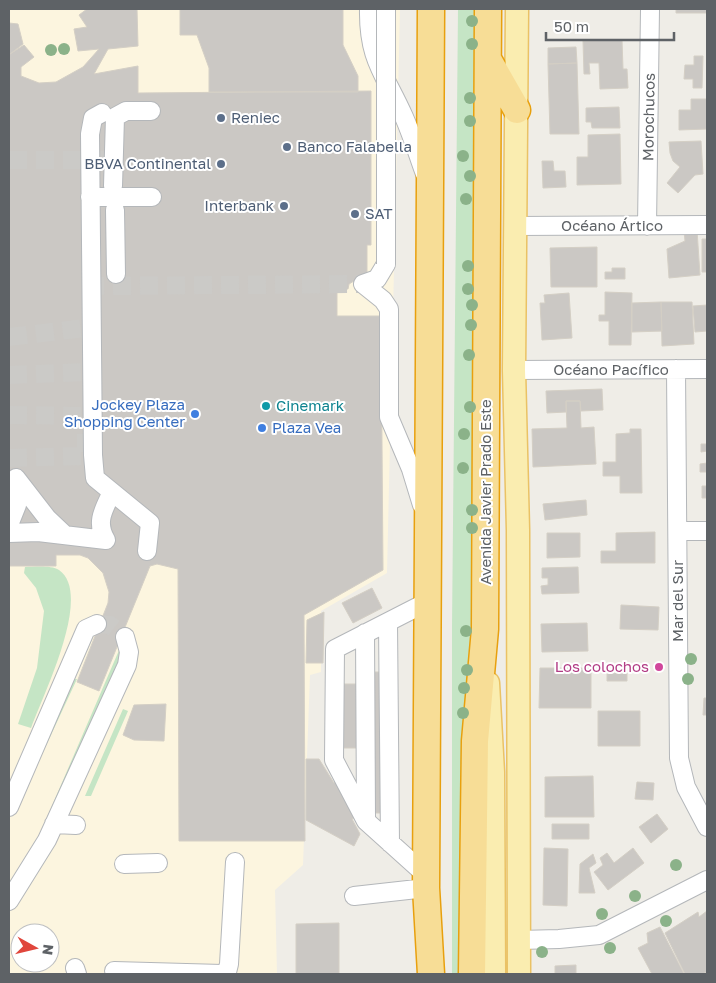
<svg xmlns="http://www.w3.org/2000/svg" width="716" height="983" viewBox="0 0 716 983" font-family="'Golos Text',sans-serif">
<rect width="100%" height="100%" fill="#efede7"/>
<path fill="#fcf5df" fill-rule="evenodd" d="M9,9H400L387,573L321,611V672L310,675L303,865L275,890L277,974H9ZM20,933H50V963H20Z"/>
<path fill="#c5e5c5" d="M458,9H478L471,974H452V627Z
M25,567C34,567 51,565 59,570C94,594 42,697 31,728L18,724L37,668L44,611L36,588L24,573Z
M120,648L123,655L49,824L45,822Z
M71,679H77L17,808Z
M123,709L128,711L91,796H85Z"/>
<path fill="#cbc8c4" stroke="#d4cfc5" d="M87,9H137L138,46L108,49L94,74L138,66V93L371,91V245H367V273L349,284L348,289H337V316H381L383,570L304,615L305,841H179L178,569L157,564L150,566L99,691L77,682L108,603L109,592L103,573L88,558L80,555H56V566H9V23L18,24L23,44L10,54L24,45L34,57L21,67V76L39,83L56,82L83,67L99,49L78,51L74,29L87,27L79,15Z
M180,9H343V45L358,76V92H209V68L197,35H180Z
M676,9H707V13H676Z
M622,40L623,69H627L628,88L600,89L599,63H589L590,74H584L583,41Z
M576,47L577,63L548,64V48Z
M694,56H703L702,88H693V79H684L685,65H694Z
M577,63L579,134H550L548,64Z
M691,99H707V129L679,130V110H691Z
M619,107L620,128H592L591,122H586V108Z
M620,134L621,184L577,185V157H588V135Z
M701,141L703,174L695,175L678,193L667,183L680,167L673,161L670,153L669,142Z
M542,161H553L554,171H565L566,187L543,188Z
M697,230L700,275L669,278L667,249L685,241L684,231Z
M702,239H707V272H702Z
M597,247V287H551L550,248Z
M612,268H625V279H605V272H612Z
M605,292L632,293L631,345H609V321H599V315H605Z
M569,293L572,338L542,340L540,303H545L544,295Z
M661,302H692L694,344L662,346Z
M661,302L662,331L632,332V303Z
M707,305V331L695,332L693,306Z
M602,389L603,410L581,411L580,401H566V412L547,413L546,391Z
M566,401H580L581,428L594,427L596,464L533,467L532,429L567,428Z
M630,429H641L642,493H620V476H603V462H616V434L630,433Z
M701,444H707V458V451L701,452Z
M707,463V498H702V486H707V472H700V464Z
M586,500L587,515L545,520L543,504Z
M655,532V563H601V551H616V533Z
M547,533H580V557L547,558Z
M578,567L579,593L542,594L541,586L548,585V578H542V568Z
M372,588L382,608L353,623L342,603Z
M621,605L659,607L658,630L620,629Z
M324,612L323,663H306L307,620Z
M587,623L588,651L542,652L541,624Z
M540,668H591V708H539Z
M368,672H385V813H368Z
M607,673H627V681H607Z
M338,684H359L358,748H338Z
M704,698H707V715H703Z
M166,704L164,741L134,740L123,735L134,705Z
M598,711H640V746H598Z
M306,759H319L334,783L337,781L356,817L352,819L360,834L354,846L306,820Z
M593,776L594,817H545V777Z
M637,782L654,783L653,800L635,799Z
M657,814L668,829L651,843L639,827Z
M552,824H589V839H552Z
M544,848L568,849L567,906L543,905Z
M633,848L644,863L608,890L594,872L603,865L600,858L607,853L614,863Z
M593,854L596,863L589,868L595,893H579L580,864Z
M707,911V972L702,974H685L665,933L698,912L699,917Z
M339,923V974H296V924Z
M660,927L684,974H652L638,948L648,943L647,933Z
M576,965V974H555V966Z"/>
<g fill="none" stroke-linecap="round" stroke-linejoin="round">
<path stroke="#cbcac7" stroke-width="18" stroke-dasharray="18 9" stroke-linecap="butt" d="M9,160H110
M86,286L363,284
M9,337L85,328
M9,375L86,372
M9,415L86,416
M9,458L86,456V434
M97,624L110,625L125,637"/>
<g stroke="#b4b7ba" stroke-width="20">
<path id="minor" d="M369,9C368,60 385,74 404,117C412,135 418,155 425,174
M102,113L93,118L90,134L93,455L95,478L150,523L147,551
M113,186L115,117L126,111H151
M90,197H152
M115,210L116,274
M516,226L707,225
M647,226L650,9
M363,284L383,300L389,309V417L411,469L422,505
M363,284L377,279L386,264
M676,369L679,758L686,787L707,827
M514,370L707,369
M16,478L47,518L65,535
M9,525L17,505L16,479
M678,531H707
M9,533L38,532L106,540
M106,540C95,522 104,509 112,492
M388,622L390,843
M365,633L366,818
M9,807L86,629L97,624
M54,824L76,825
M124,864L158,863
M426,875L366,821L334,760L335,649L427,602
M354,896L426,888
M9,901L47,840L127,665L129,652L125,637
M519,940L559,939L599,935L707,880
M75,968L77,974
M114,971L222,974L227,972L229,964L235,862"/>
</g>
<g stroke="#eac265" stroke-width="25">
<path id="major" d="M517,9L514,370L518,530L519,974
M488,683L493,772L494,974"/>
</g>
<g stroke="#e8a00e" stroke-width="29">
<path id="highway" d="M431,9L426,888L431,974
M489,61L517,110
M472,974L475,741L485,629L488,9"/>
</g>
<use href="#minor" stroke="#fff" stroke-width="18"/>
<use href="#major" stroke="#faedb0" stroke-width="22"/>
<use href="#highway" stroke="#f7dd96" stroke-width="26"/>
<g stroke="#b4b7ba" stroke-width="20" stroke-linecap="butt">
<path id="minor-bridge" d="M386,264V9"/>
</g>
<use href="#minor-bridge" stroke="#fff" stroke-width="18"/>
</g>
<g fill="#8bb289">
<circle cx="472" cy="21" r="6"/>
<circle cx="472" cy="44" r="6"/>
<circle cx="64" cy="49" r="6"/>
<circle cx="51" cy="50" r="6"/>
<circle cx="470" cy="98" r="6"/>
<circle cx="470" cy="121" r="6"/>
<circle cx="463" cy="156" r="6"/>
<circle cx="470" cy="176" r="6"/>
<circle cx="466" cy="199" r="6"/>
<circle cx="468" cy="266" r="6"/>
<circle cx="468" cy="289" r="6"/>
<circle cx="472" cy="305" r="6"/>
<circle cx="471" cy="325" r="6"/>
<circle cx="469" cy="355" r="6"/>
<circle cx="470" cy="407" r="6"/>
<circle cx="464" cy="434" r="6"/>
<circle cx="463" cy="468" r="6"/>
<circle cx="472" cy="510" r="6"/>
<circle cx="472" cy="528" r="6"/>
<circle cx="466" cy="631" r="6"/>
<circle cx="691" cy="659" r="6"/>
<circle cx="467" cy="670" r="6"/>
<circle cx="688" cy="679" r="6"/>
<circle cx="464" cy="688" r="6"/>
<circle cx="463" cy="713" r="6"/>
<circle cx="676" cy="865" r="6"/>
<circle cx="635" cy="896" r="6"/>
<circle cx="602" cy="914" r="6"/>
<circle cx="666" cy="921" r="6"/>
<circle cx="610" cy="948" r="6"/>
<circle cx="542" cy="952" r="6"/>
</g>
<g fill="#5c6f8a" stroke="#fff" stroke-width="2">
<circle cx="221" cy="118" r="5"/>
<circle cx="287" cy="147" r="5"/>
<circle cx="221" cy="164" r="5"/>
<circle cx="284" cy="206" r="5"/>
<circle cx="355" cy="214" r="5"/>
</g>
<circle fill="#0f9aa8" stroke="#fff" stroke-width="2" cx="266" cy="406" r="5"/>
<g fill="#3f7fe0" stroke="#fff" stroke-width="2">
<circle cx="195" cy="414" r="5"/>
<circle cx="262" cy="428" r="5"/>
</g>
<circle fill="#d1479c" stroke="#fff" stroke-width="2" cx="659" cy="667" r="5"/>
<g text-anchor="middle" stroke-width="4" stroke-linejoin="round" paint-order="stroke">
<g font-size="15" fill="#5e6266" stroke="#fff">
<text transform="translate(649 117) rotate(-89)" y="5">Morochucos</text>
<text x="612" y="231">Océano Ártico</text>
<text x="611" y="375">Océano Pacífico</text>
<text transform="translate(486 492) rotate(-90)" y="5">Avenida Javier Prado Este</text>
<text transform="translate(678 601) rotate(-90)" y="5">Mar del Sur</text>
</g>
<g font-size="15" fill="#4e5e75" stroke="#fff" text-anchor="start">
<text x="231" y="123">Reniec</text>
<text x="297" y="152">Banco Falabella</text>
<text x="211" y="169" text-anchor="end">BBVA Continental</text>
<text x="274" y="211" text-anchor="end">Interbank</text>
<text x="365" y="219">SAT</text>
</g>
<g font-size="15" fill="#366cbe" stroke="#fff" text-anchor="end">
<text x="185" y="410">Jockey Plaza<tspan x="185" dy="17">Shopping Center</tspan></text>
<text x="272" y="433" text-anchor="start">Plaza Vea</text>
</g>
<g font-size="15" fill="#0d838f" stroke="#fff" text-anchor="start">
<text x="276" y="411">Cinemark</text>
</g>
<g font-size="15" fill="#b23c85" stroke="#fff" text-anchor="end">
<text x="649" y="672">Los colochos</text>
</g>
</g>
<rect width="716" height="983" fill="none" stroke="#5e6266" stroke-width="20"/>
<g transform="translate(35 948) rotate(98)"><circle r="24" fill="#ffffff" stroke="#bfc0c2"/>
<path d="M0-4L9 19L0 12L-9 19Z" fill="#e0463c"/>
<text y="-8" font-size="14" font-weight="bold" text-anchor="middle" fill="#5e6266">N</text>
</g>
<path d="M546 32v8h128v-8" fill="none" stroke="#5e6266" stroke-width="2.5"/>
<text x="554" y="32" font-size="15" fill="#5e6266" stroke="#ffffff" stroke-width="4" paint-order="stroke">50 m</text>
</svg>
